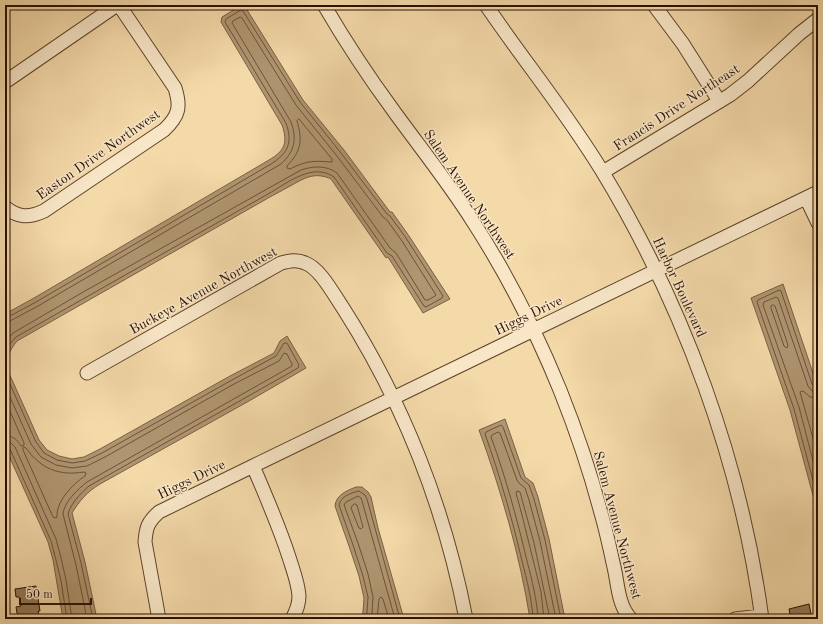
<svg xmlns="http://www.w3.org/2000/svg" width="823" height="624" viewBox="0 0 823 624" font-family="'Old Standard TT',serif">
<rect width="100%" height="100%" fill="#f4d9a9"/>
<filter id="stains"><feTurbulence type="fractalNoise" baseFrequency=".005" numOctaves="4"/><feColorMatrix values="0 0 0 0 .2 0 0 0 0 .09 0 0 0 0 .02 0 0 0 .5 -.17"/></filter>
<radialGradient id="worn" r=".72"><stop offset=".6" stop-color="#630" stop-opacity="0"/><stop offset="1" stop-color="#630" stop-opacity=".3"/></radialGradient>
<path fill="#af9570" stroke="#796043" d="M242,5H244L303,100L344,150L390,212H392L409,236L450,299L423,313L388,257L386,258L331,179C316,172 306,177 292,185C285,189 277,193 270,197L17,341C9,351 6,358 8,371L39,440L47,450L59,456L72,459L84,457L100,449L230,376L274,353L280,341L287,336L306,368L249,401L100,484C87,492 80,500 72,513L85,562L97,619H63L53,560L48,542L5,447V314L34,298L269,160C285,151 288,142 282,125L221,22L222,17Z
M783,284L818,388V514L790,410L751,298Z
M505,419L525,477L533,483L538,497L549,539L565,619H530C520,556 501,490 479,430Z
M356,487H362L368,492L371,497L378,528L404,619H361L363,612L364,598L359,576L349,546L335,506C336,495 346,491 356,487Z"/>
<g fill="none" stroke-linecap="round" stroke-linejoin="round">
<path stroke="#6c5338" stroke-width="1" d="M299,119L332,159V162C313,161 308,160 290,169L287,168V166C301,151 303,141 297,121Z
M773,305L775,306L788,345L787,348L784,346L771,308V306Z
M5,317H8L36,302L271,164C288,153 293,143 286,123L225,22L226,19L241,10L243,11L300,102L341,153L387,214L390,216L406,238L443,296L442,298L426,307L424,306L392,256L387,253L334,177C313,162 287,183 268,194L16,337L9,345L5,352
M5,322L10,321L38,306L281,164C295,151 297,139 291,122L232,23L233,21L240,17L242,18L296,105L337,156L383,217L387,220L402,241L436,295L435,296L428,300H425L396,253L390,248L337,173C326,165 313,166 301,170L85,291L13,333L5,342
M5,373L36,442L44,453L57,460L72,463L85,461L102,453L232,380L276,356L284,343H287L299,365L298,368L89,486C81,493 71,503 68,514L81,563L93,619
M5,386L31,444L41,457L56,465L72,468L87,466L105,457L234,384L279,361L284,353L287,354L292,364V366L87,482C78,489 64,502 63,514L76,565L87,619
M818,387H815L812,384L781,291L779,290L758,300L757,302L794,409L818,499
M818,392L812,391L808,386L778,298L776,297L764,302L763,305L799,407L818,480
M818,398L810,397L803,391L800,392L818,456
M5,400L24,443V445L23,446H21C17,439 13,436 5,436
M5,442L11,443L15,447L56,539L61,558L66,580L72,619
M5,447H8L10,449L51,541L56,560L61,581L67,619
M24,447L26,448C41,469 59,476 84,472L86,473L85,476C73,484 56,501 57,517L56,518L53,517L23,450V448Z
M355,504L357,505L363,527L361,529L359,528L351,508L352,506Z
M366,619L367,612L368,597L363,576L353,545L339,505C341,496 351,493 359,491L365,495L367,499L400,619
M371,619L372,613L373,597L368,574L358,543L344,505L346,502L358,496L361,498L362,501L395,619
M377,619L379,599L381,597L383,599L389,619
M533,619C532,600 527,580 522,561C512,518 500,476 485,434L486,432L501,425L503,427L521,478L529,485L534,499L545,540L561,619
M538,619C537,600 532,580 527,561C517,519 506,478 491,437L492,435L498,432L500,433L517,480L519,483L525,488L529,500L540,541L556,619
M544,619L541,592L522,515L516,493L517,491L520,492L534,543L550,619"/>
</g>
<path fill="#937958" stroke="#291100" d="M5,478L10,493L6,494L7,498L5,499Z
M36,586L40,611H38L39,615L18,619L16,607L21,606L19,597H16L15,589Z
M809,604L812,619H791L789,609Z"/>
<g fill="none" stroke-linecap="round" stroke-linejoin="round">
<g stroke="#5c432a" stroke-width="15">
<path id="minor" d="M324,5C345,41 368,76 393,110C419,146 448,182 472,220C507,274 536,331 560,390C576,430 590,471 601,513C606,530 610,549 614,567C618,584 618,606 631,619
M486,5C524,61 567,113 602,171C684,306 741,462 762,619
M654,5L683,44L719,101
M5,82L117,5
M603,172L730,95L748,81L799,34L818,19
M806,198L818,223
M5,207C18,218 29,218 44,211L164,130C179,116 181,107 175,88L119,5
M87,373L281,263C289,261 297,259 305,263C320,268 334,295 343,308C403,402 445,509 466,619
M253,466L818,192
M159,619L145,542C146,527 148,522 159,512L253,466C266,496 279,526 289,557C293,570 298,582 299,596C299,604 296,612 292,619
M735,619L761,616"/>
</g>
<use href="#minor" stroke="#f8e6c7" stroke-width="13"/>
</g>
<g text-anchor="middle" stroke-width="3" stroke-linejoin="round" paint-order="stroke">
<g font-size="14" fill="#291100" stroke="#f8e6c7">
<text transform="translate(676 107) rotate(-33)" y="5">Francis Drive Northeast</text>
<text transform="translate(98 154) rotate(-35)" y="5">Easton Drive Northwest</text>
<text transform="translate(470 194) rotate(56)" y="5">Salem Avenue Northwest</text>
<text transform="translate(680 287) rotate(65)" y="5">Harbor Boulevard</text>
<text transform="translate(203 290) rotate(-29)" y="5">Buckeye Avenue Northwest</text>
<text transform="translate(528 315) rotate(-26)" y="5">Higgs Drive</text>
<text transform="translate(191 479) rotate(-26)" y="5">Higgs Drive</text>
<text transform="translate(618 525) rotate(75)" y="5">Salem Avenue Northwest</text>
</g>
</g>
<rect width="823" height="624" fill="none" stroke="#f4d9a9" stroke-width="20"/>
<rect x="6" y="6" width="811" height="612" fill="none" stroke="#291100" stroke-width="2"/>
<rect x="10" y="10" width="803" height="604" fill="none" stroke="#291100"/>
<path d="M20 598v6h71v-6" fill="none" stroke="#291100" stroke-width="2"/>
<text x="26" y="598" font-size="12" fill="#291100" stroke="#f8e6c7" stroke-width="3" paint-order="stroke">50 m</text>
<rect width="100%" height="100%" filter="url(#stains)"/>
<rect width="100%" height="100%" fill="url(#worn)"/>
</svg>
